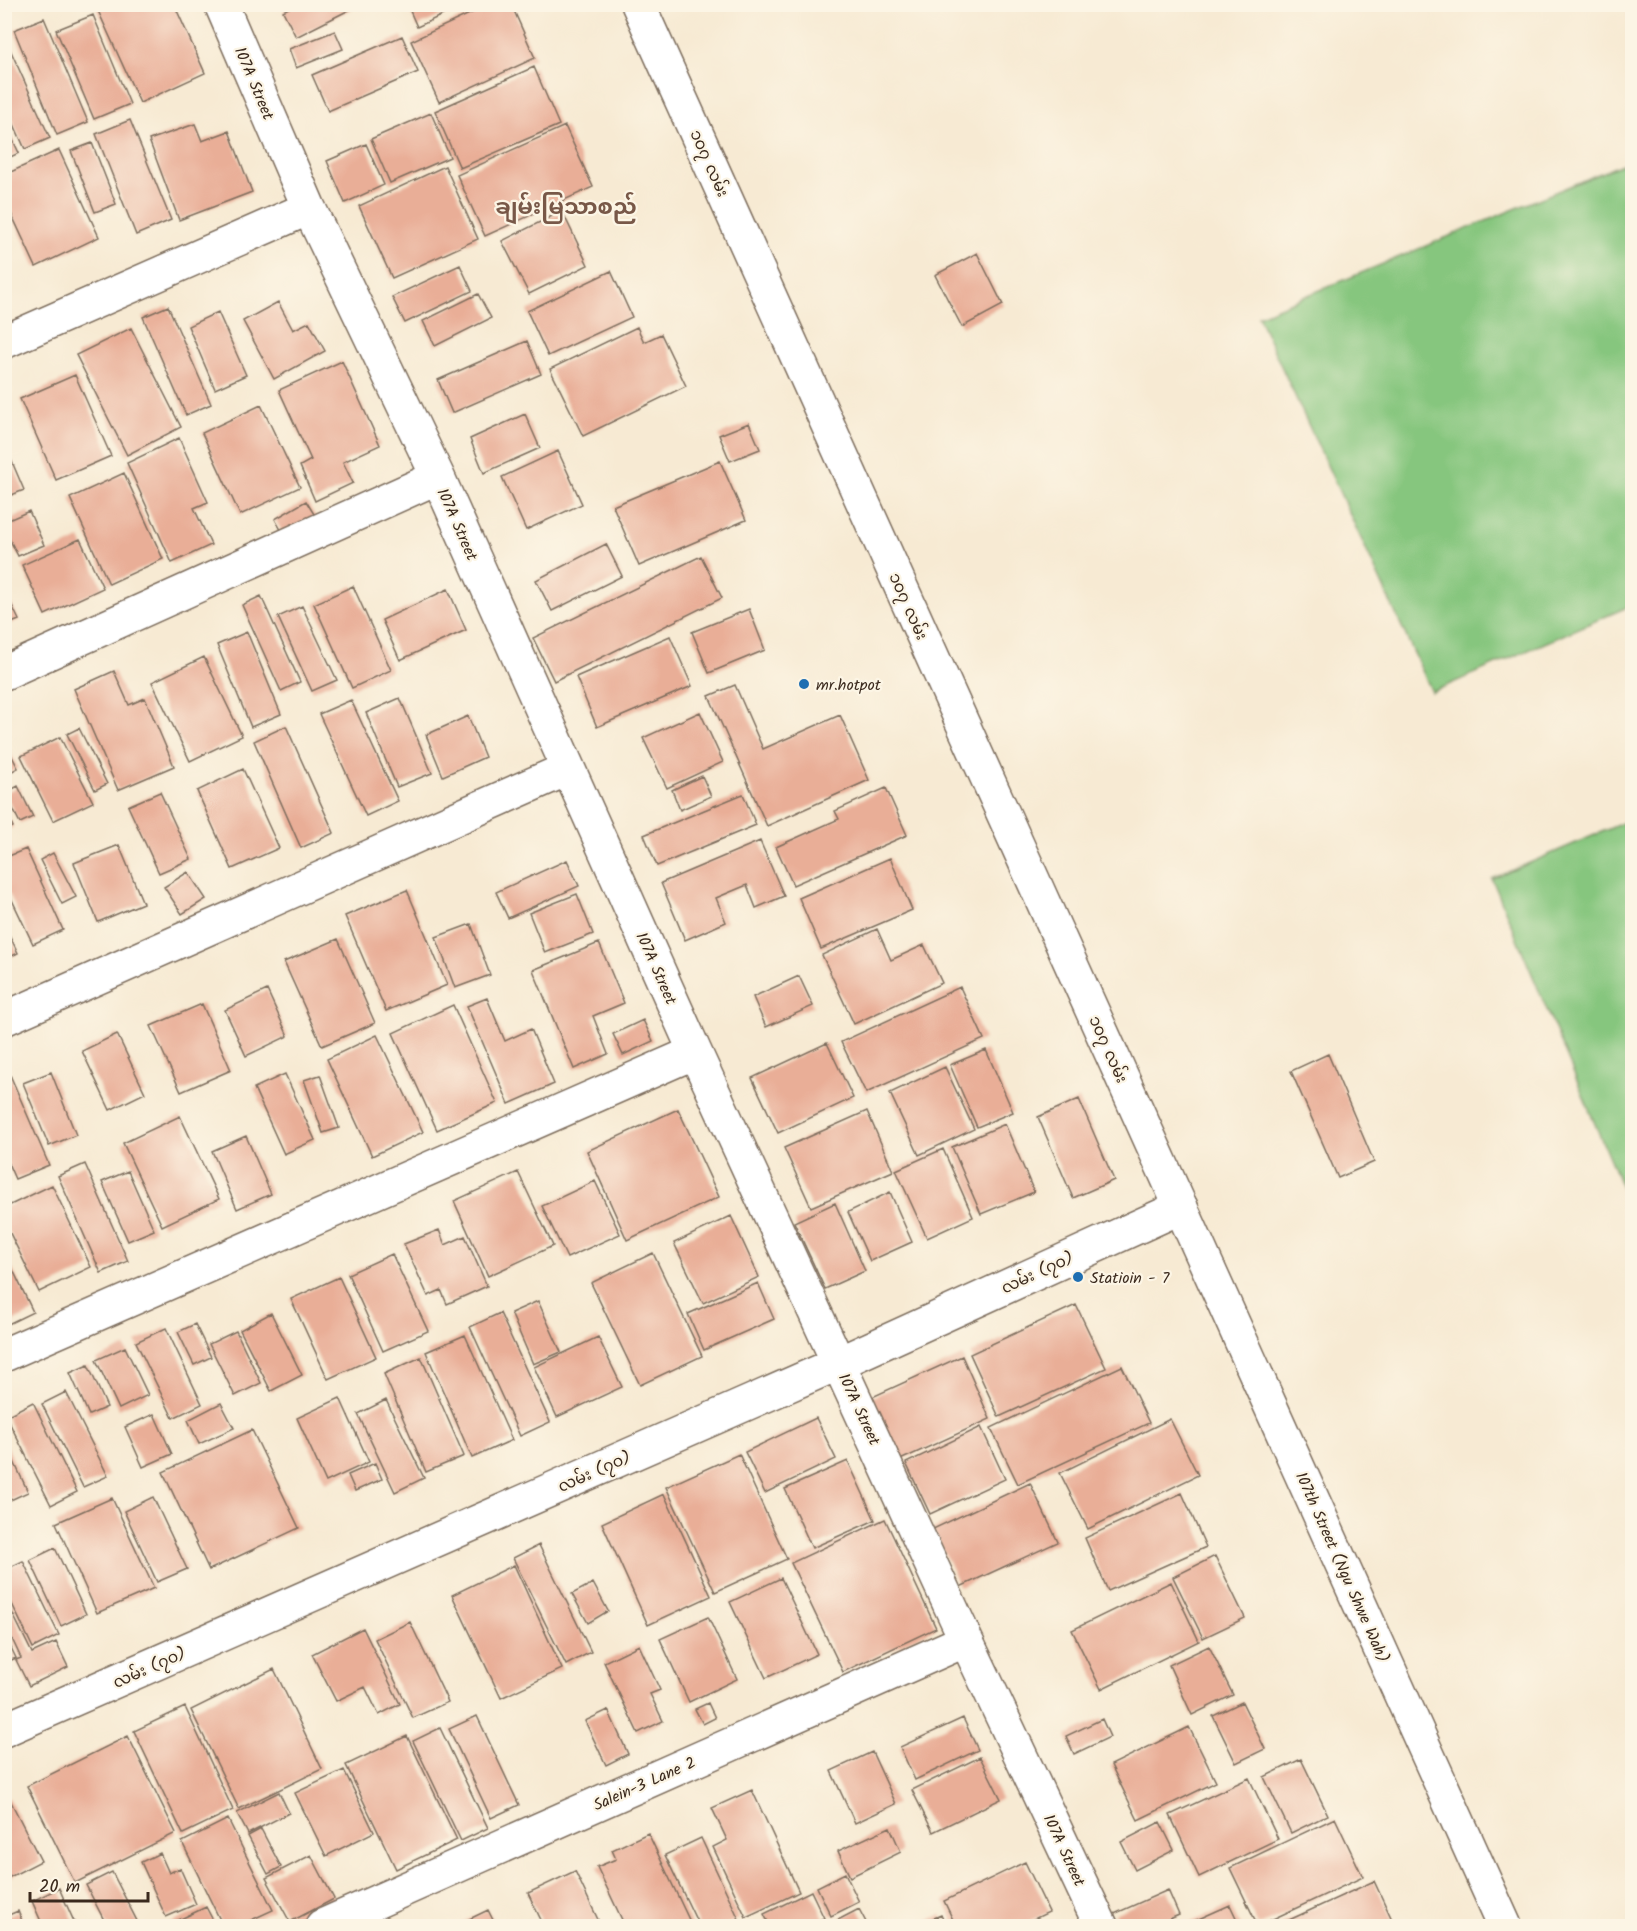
<svg xmlns="http://www.w3.org/2000/svg" width="1637" height="1931" viewBox="0 0 1637 1931" font-family="Kalam,'Noto Sans Myanmar',sans-serif">
<rect width="100%" height="100%" fill="#fcf5e5"/>
<filter id="ink" filterUnits="userSpaceOnUse"><feTurbulence type="fractalNoise" baseFrequency=".0167" numOctaves="2"/><feDisplacementMap in="SourceGraphic" scale="12" xChannelSelector="R" yChannelSelector="G"/><feConvolveMatrix kernelMatrix="1 2 1 2 8 2 1 2 1" color-interpolation-filters="sRGB"/></filter>
<filter id="wash" filterUnits="userSpaceOnUse"><feTurbulence type="fractalNoise" baseFrequency=".008" numOctaves="4" result="noise"/><feDisplacementMap in="SourceGraphic" scale="24" xChannelSelector="R" yChannelSelector="G"/><feGaussianBlur stdDeviation="1.35" result="paint"/><feColorMatrix in="noise" values="0 0 0 0 0 0 0 0 0 0 0 0 0 0 0 0 0 1.4 0 .05"/><feComposite in="paint" operator="in"/></filter>
<g filter="url(#wash)">
<rect width="100%" height="100%" fill="#f7ead3"/>
<path fill="#86c67e" stroke="#60784e" stroke-width="1.5" d="M1632,160V605L1432,692L1258,316Z
M1632,819V1212L1492,879Z"/>
<g id="blocks">
<path fill="#e9ae97" d="M95,4H174L205,73L140,103Z
M296,4H352L353,8L296,37L283,11Z
M407,4H466L417,27Z
M491,4H511L535,58L439,102L411,41Z
M93,15L130,104L94,119L56,30Z
M44,18L88,122L57,135L14,30Z
M335,31L343,49L296,68L289,49Z
M402,36L418,72L328,111L312,75Z
M9,47L50,138L25,149L4,102V49Z
M534,67L559,125L460,168L435,111Z
M431,113L450,157L390,183L371,139Z
M130,120L171,220L136,235L96,134Z
M4,121L19,153L4,160Z
M195,124L202,141L229,131L252,192L179,220L149,140Z
M565,126L593,187L485,236L457,175Z
M92,143L116,204L95,212L71,151Z
M366,144L384,185L345,203L327,161Z
M59,150L99,237L36,267L4,198V175Z
M445,166L478,239L392,278L359,206Z
M562,211L588,265L529,294L502,241Z
M977,253L1003,305L962,327L935,275Z
M460,265L472,291L405,323L392,297Z
M611,271L632,317L548,356L527,311Z
M478,294L491,318L435,346L423,321Z
M278,302L293,330L309,322L325,351L274,379L243,321Z
M168,306L211,404L186,415L143,317Z
M218,312L246,375L215,389L188,326Z
M637,327L644,342L661,334L686,386L583,436L550,369Z
M131,328L181,427L127,455L76,355Z
M527,341L541,374L452,413L438,380Z
M342,361L380,445L343,462L353,483L315,501L300,466L311,460L279,390Z
M75,375L111,456L56,480L20,399Z
M261,405L300,487L240,515L202,433Z
M525,414L540,448L484,473L470,439Z
M749,423L760,449L730,461L719,435Z
M179,438L208,502L194,508L211,545L172,563L127,463Z
M4,443L24,490L4,498Z
M558,451L582,504L526,530L502,477Z
M720,461L746,520L639,566L613,506Z
M124,473L163,559L109,584L70,498Z
M306,501L317,519L285,537L275,519Z
M29,511L44,545L18,556L4,528V522Z
M80,539L103,588L45,615L22,565Z
M606,544L622,576L552,611L536,580Z
M701,556L722,598L554,681L533,638Z
M353,586L391,670L352,688L314,604Z
M4,589L19,620L4,626Z
M448,589L466,630L400,660L382,620Z
M261,596L300,682L281,691L242,605Z
M302,606L337,680L312,691L278,617Z
M749,609L765,650L709,673L692,632Z
M247,632L281,714L251,727L217,645Z
M670,636L692,686L597,727L576,677Z
M204,657L242,736L190,761L152,682Z
M114,671L129,705L145,698L174,766L118,790L74,689Z
M735,685L763,749L840,715L869,780L767,826L709,696Z
M400,698L432,773L397,787L366,713Z
M351,700L398,801L366,816L319,714Z
M700,712L723,762L667,788L643,738Z
M468,716L485,757L443,776L426,735Z
M286,726L334,833L301,848L254,741Z
M79,728L107,784L95,790L67,734Z
M60,737L93,802L53,821L21,756Z
M4,741L18,768L5,775L4,773Z
M243,769L279,848L232,869L197,791Z
M702,776L711,796L680,810L672,790Z
M18,786L33,817L20,823L5,793Z
M886,788L907,835L793,885L776,847L839,819L835,811Z
M160,792L191,859L159,873L128,806Z
M743,794L756,825L657,866L644,835Z
M4,808L13,827L4,831Z
M760,841L784,896L756,908L747,885L716,898L726,922L685,940L661,883Z
M119,845L143,903L98,922L74,863Z
M26,849L63,930L33,944L4,883V858Z
M53,853L76,897L62,904L40,860Z
M890,858L912,910L821,949L799,898Z
M567,860L579,886L508,918L496,892Z
M188,872L206,899L182,914L164,887Z
M407,890L447,985L386,1011L345,916Z
M577,894L593,934L545,953L529,913Z
M4,924L18,953L4,960Z
M471,924L490,975L455,988L436,937Z
M877,929L891,960L924,945L942,983L854,1024L822,955Z
M338,939L375,1023L322,1046L284,962Z
M599,943L624,1003L593,1016L608,1054L574,1069L533,970Z
M799,976L813,1006L766,1027L753,997Z
M960,987L984,1039L866,1093L841,1042Z
M267,990L288,1036L246,1056L225,1010Z
M487,998L505,1041L531,1029L554,1084L509,1104L467,1006Z
M202,1004L231,1070L181,1092L151,1026Z
M453,1005L497,1103L437,1130L393,1033Z
M643,1020L653,1041L623,1055L613,1034Z
M117,1034L145,1093L110,1110L82,1051Z
M377,1035L423,1132L372,1156L327,1059Z
M827,1043L853,1098L778,1133L752,1078Z
M986,1050L1013,1112L977,1127L950,1065Z
M1328,1054L1374,1162L1338,1178L1291,1071Z
M4,1061L49,1165L15,1179L4,1154Z
M945,1067L974,1129L919,1155L890,1093Z
M51,1072L76,1135L49,1146L23,1083Z
M285,1074L315,1140L284,1154L254,1088Z
M320,1075L339,1128L323,1133L304,1080Z
M1079,1099L1114,1180L1073,1198L1038,1117Z
M678,1109L719,1197L627,1240L587,1151Z
M867,1111L893,1171L811,1207L784,1148Z
M180,1116L219,1199L162,1226L123,1143Z
M1005,1124L1034,1192L981,1214L952,1147Z
M246,1136L271,1194L237,1209L212,1151Z
M943,1149L973,1217L927,1238L896,1170Z
M85,1164L128,1261L101,1273L58,1176Z
M128,1171L154,1230L128,1241L102,1182Z
M518,1172L553,1246L488,1276L454,1201Z
M595,1181L620,1234L567,1258L542,1206Z
M52,1185L91,1267L39,1292L4,1221V1208Z
M890,1192L912,1242L870,1261L848,1212Z
M835,1203L865,1271L825,1289L794,1222Z
M731,1216L759,1277L703,1303L674,1243Z
M439,1230L445,1245L465,1236L487,1286L447,1304L441,1290L428,1296L404,1244Z
M4,1251L33,1312L6,1325L4,1323Z
M653,1253L702,1356L640,1385L591,1283Z
M392,1254L428,1331L383,1351L348,1274Z
M339,1277L376,1357L328,1379L291,1299Z
M758,1283L774,1319L704,1350L688,1314Z
M538,1301L561,1352L533,1364L511,1313Z
M1076,1305L1106,1368L999,1417L970,1354Z
M271,1313L302,1375L271,1391L240,1330Z
M500,1313L550,1422L520,1436L470,1327Z
M195,1324L211,1357L194,1365L178,1332Z
M166,1328L202,1404L173,1418L136,1342Z
M236,1331L261,1383L235,1396L209,1344Z
M465,1335L512,1440L472,1458L426,1352Z
M598,1337L622,1387L557,1417L534,1367Z
M125,1347L148,1395L119,1409L96,1360Z
M962,1356L990,1419L898,1461L870,1398Z
M421,1357L464,1456L426,1472L384,1374Z
M88,1365L107,1407L89,1415L70,1373Z
M1122,1366L1149,1423L1018,1484L991,1428Z
M66,1392L108,1476L83,1487L42,1404Z
M340,1398L369,1462L326,1482L297,1418Z
M386,1400L424,1478L395,1492L358,1414Z
M33,1402L77,1492L51,1505L6,1416Z
M221,1403L234,1428L199,1444L188,1420Z
M154,1414L172,1454L143,1467L125,1427Z
M816,1418L836,1459L765,1493L745,1452Z
M1170,1419L1198,1475L1088,1529L1060,1473Z
M981,1427L1005,1479L930,1514L906,1463Z
M252,1430L299,1528L209,1570L163,1472Z
M4,1440L28,1492L4,1503Z
M739,1454L787,1559L715,1592L666,1487Z
M848,1461L875,1520L812,1548L785,1489Z
M375,1463L382,1479L355,1491L348,1475Z
M1030,1483L1058,1542L960,1587L933,1529Z
M1182,1493L1206,1547L1108,1591L1085,1538Z
M664,1494L711,1596L648,1625L602,1523Z
M153,1497L187,1569L157,1582L124,1511Z
M112,1498L154,1588L97,1613L56,1523Z
M885,1519L936,1628L843,1672L791,1563Z
M539,1545L591,1652L566,1665L513,1558Z
M55,1548L86,1614L61,1626L30,1560Z
M1215,1556L1245,1618L1203,1638L1173,1577Z
M23,1561L59,1635L33,1648L4,1587V1570Z
M514,1565L562,1669L501,1698L452,1595Z
M781,1578L817,1654L766,1678L730,1602Z
M1171,1582L1199,1641L1101,1689L1072,1630Z
M593,1583L608,1611L588,1623L572,1594Z
M4,1596L32,1653L56,1642L68,1667L29,1686L16,1660L21,1658L6,1626L4,1627Z
M708,1617L737,1679L689,1702L660,1639Z
M410,1622L448,1702L413,1718L375,1639Z
M363,1628L400,1704L379,1715L365,1687L336,1701L312,1654Z
M4,1633L16,1658L4,1663Z
M639,1645L660,1690L650,1694L663,1721L638,1733L604,1662Z
M1209,1646L1233,1695L1192,1715L1169,1665Z
M274,1669L322,1769L239,1809L191,1710Z
M1242,1702L1265,1749L1236,1763L1213,1716Z
M708,1703L715,1718L703,1724L695,1709Z
M185,1707L233,1810L183,1834L134,1731Z
M608,1710L628,1754L606,1765L585,1721Z
M477,1716L519,1805L491,1818L449,1729Z
M963,1718L978,1750L915,1780L900,1747Z
M1102,1719L1110,1737L1074,1754L1066,1736Z
M1189,1727L1216,1782L1138,1820L1111,1765Z
M440,1728L488,1828L461,1841L413,1741Z
M128,1736L176,1833L75,1883L27,1786Z
M407,1736L457,1840L396,1869L346,1765Z
M872,1752L896,1804L855,1823L831,1771Z
M980,1757L1001,1799L933,1832L912,1790Z
M1301,1759L1328,1815L1291,1833L1264,1777Z
M344,1770L374,1832L326,1856L295,1793Z
M1249,1778L1278,1839L1199,1877L1170,1815Z
M752,1790L799,1892L746,1917L713,1847L727,1840L712,1808Z
M279,1792L289,1813L248,1834L237,1813Z
M9,1798L41,1861L4,1880V1801Z
M1335,1818L1363,1877L1258,1926L1230,1868Z
M228,1819L273,1910L238,1926H223L182,1842Z
M1160,1822L1174,1850L1135,1870L1121,1842Z
M890,1827L901,1852L850,1877L838,1851Z
M261,1829L281,1867L268,1874L248,1836Z
M648,1833L692,1926H625L597,1867L616,1859L612,1850Z
M701,1838L739,1919L723,1926H699L665,1855Z
M160,1853L169,1873L180,1868L196,1904L166,1917L141,1862Z
M311,1855L334,1899L290,1922L266,1878Z
M1025,1862L1049,1912L1019,1926H956L944,1901Z
M575,1871L601,1926H544L528,1893Z
M112,1872L138,1923L131,1926H107L86,1885Z
M845,1873L859,1902L831,1916L817,1887Z
M1374,1881L1395,1926H1276Z
M59,1888L76,1926H43L32,1901Z
M1168,1890L1179,1915L1153,1926H1120L1114,1914Z
M811,1891L824,1918L805,1926H770L764,1914Z
M1230,1905L1240,1926H1183Z
M206,1907L216,1926H166Z
M859,1909L868,1926H833L832,1923Z
M488,1910L496,1926H455Z
M18,1911L24,1926H4V1917Z
M941,1915L946,1926H915Z"/>
</g>
</g>
<g filter="url(#ink)">
<use href="#blocks" fill-opacity="0" stroke="#7d6d5d" stroke-width="1.5"/>
<g fill="none" stroke-linecap="round" stroke-linejoin="round">
<g stroke="#7d6d5d" stroke-width="36">
<path id="minor" d="M221,4L309,208L438,477L695,1052L966,1640L1101,1926
M4,342L309,208
M4,673L438,477
M4,1019L567,769
M4,1355L695,1052
M4,1730L839,1363L1181,1207
M322,1926L966,1640"/>
</g>
<g stroke="#7d6d5d" stroke-width="36">
<path id="major" d="M638,4L1505,1926"/>
</g>
<use href="#minor" stroke="#fff" stroke-width="33"/>
<use href="#major" stroke="#fff" stroke-width="33"/>
</g>
</g>
<g fill="#1f6fb2" stroke="#fcf5e5" stroke-width="2">
<circle cx="804" cy="684" r="6"/>
<circle cx="1078" cy="1277" r="6"/>
</g>
<g text-anchor="middle" stroke-width="4.5" stroke-linejoin="round" paint-order="stroke">
<g font-size="16" fill="#3b2a1e" stroke="#fcf5e5">
<text transform="translate(255 83) rotate(67)" y="6">107A Street</text>
<text transform="translate(710 163) rotate(66)" y="6">၁၀၇ လမ်း</text>
<text transform="translate(458 524) rotate(66)" y="6">107A Street</text>
<text transform="translate(909 606) rotate(66)" y="6">၁၀၇ လမ်း</text>
<text transform="translate(657 968) rotate(66)" y="6">107A Street</text>
<text transform="translate(1109 1049) rotate(66)" y="6">၁၀၇ လမ်း</text>
<text transform="translate(1037 1272) rotate(-25)" y="6">လမ်း (၇၀)</text>
<text transform="translate(860 1409) rotate(65)" y="6">107A Street</text>
<text transform="translate(594 1471) rotate(-24)" y="6">လမ်း (၇၀)</text>
<text transform="translate(1343 1567) rotate(66)" y="6">107th Street (Ngu Shwe Wah)</text>
<text transform="translate(149 1667) rotate(-24)" y="6">လမ်း (၇၀)</text>
<text transform="translate(644 1783) rotate(-24)" y="6">Salein-3 Lane 2</text>
<text transform="translate(1065 1850) rotate(65)" y="6">107A Street</text>
</g>
<g font-size="16" fill="#3b2a1e" stroke="#fcf5e5" text-anchor="start">
<text x="816" y="690">mr.hotpot</text>
<text x="1090" y="1283">Statioin - 7</text>
</g>
<g font-size="22" font-weight="bold" fill="#785848" stroke="#fcf5e5">
<text x="566" y="214">ချမ်းမြသာစည်</text>
</g>
</g>
<rect width="1637" height="1931" fill="none" stroke="#fcf5e5" stroke-width="24"/>
<path d="M30 1892v9h118v-9" fill="none" stroke="#3b2a1e" stroke-width="3"/>
<text x="39" y="1892" font-size="18" fill="#3b2a1e" stroke="#fcf5e5" stroke-width="4.5" paint-order="stroke">20 m</text>
</svg>
